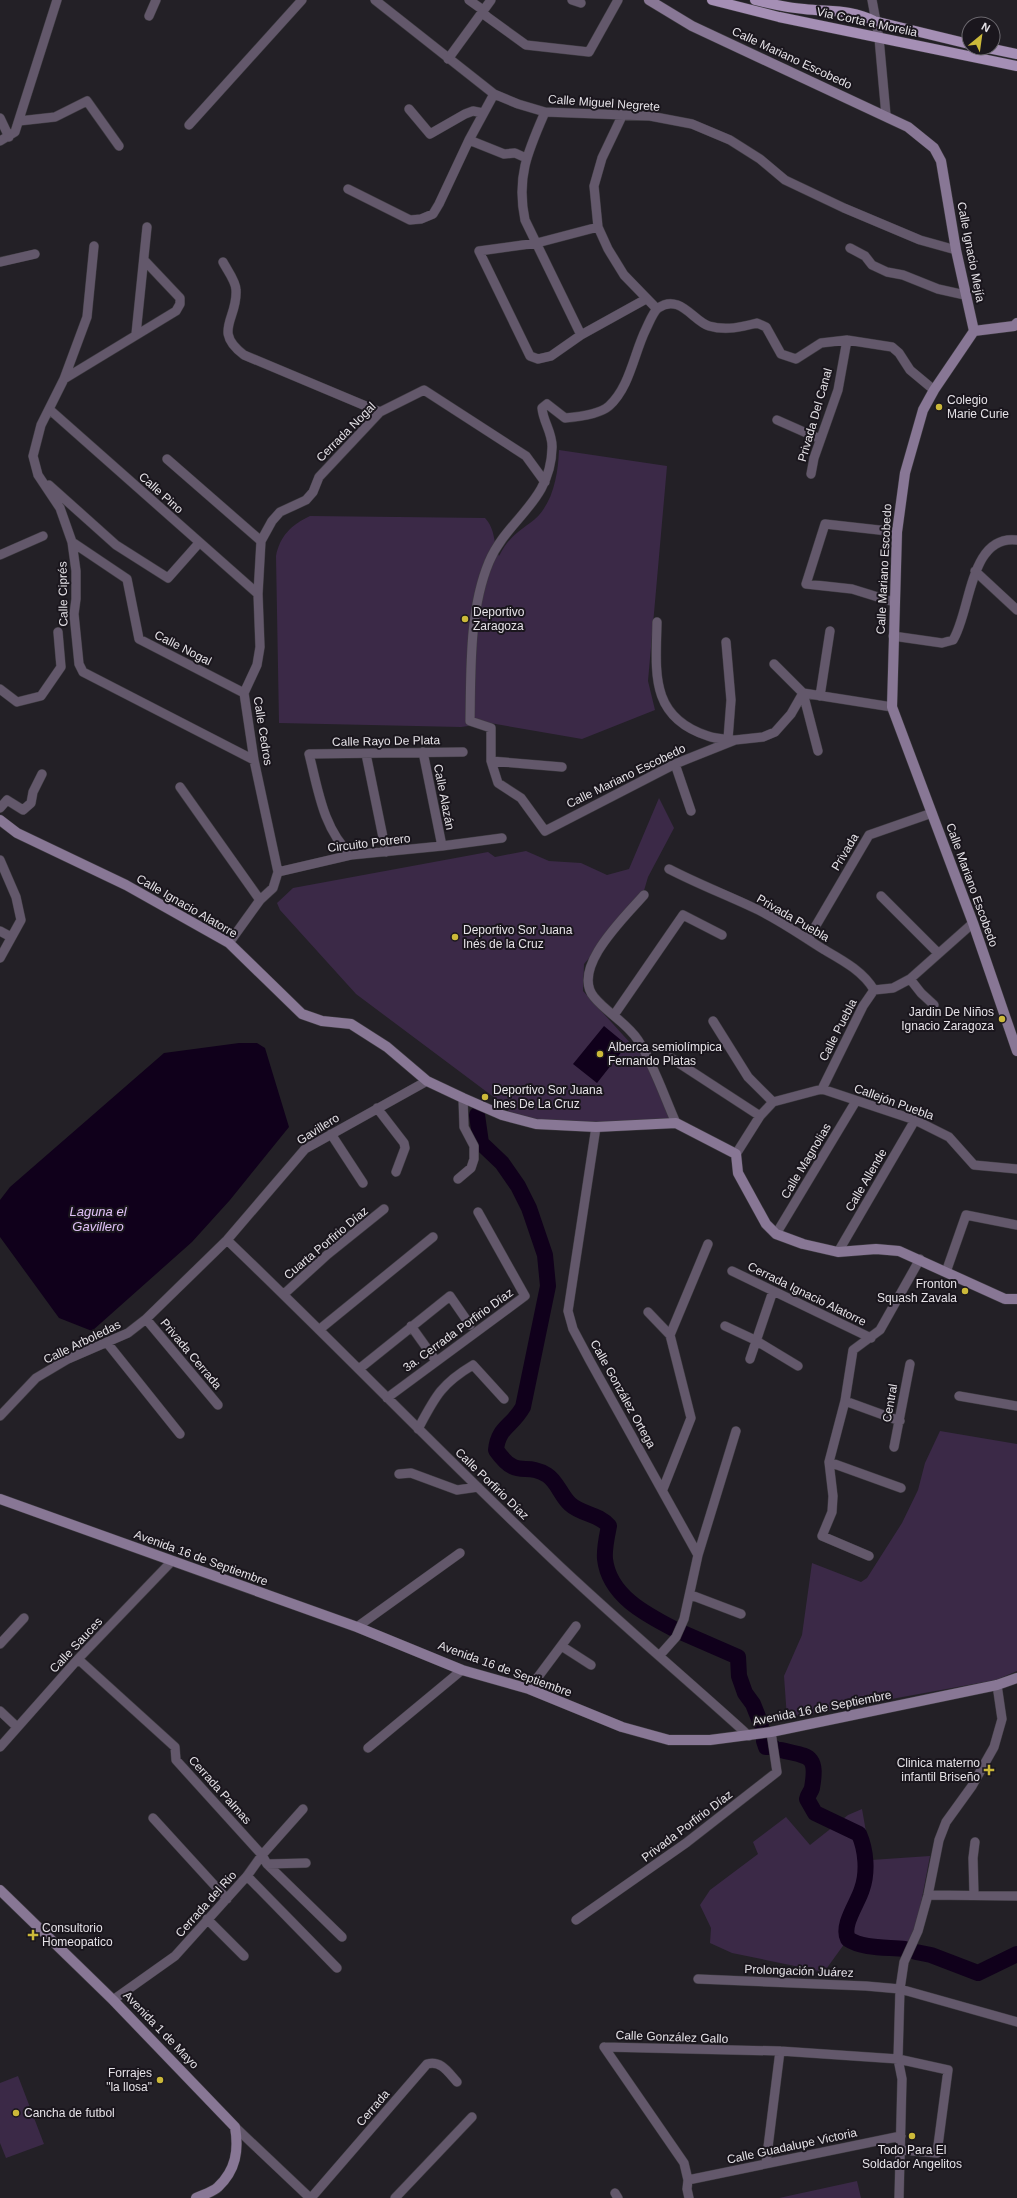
<svg xmlns="http://www.w3.org/2000/svg" width="1017" height="2198" viewBox="0 0 1017 2198" font-family="Helvetica,sans-serif">
<rect width="100%" height="100%" fill="#232026"/>
<path fill="#3b2947" d="M559,450L667,466L648,681L655,710L582,739L490,723L461,727L279,723L276,556C280,536 291,525 310,516L485,518C496,530 493,543 499,556C508,539 515,534 530,523C553,507 558,475 559,450Z
M659,798L674,828L648,877L643,894L584,964L583,991L643,1057L674,1121L593,1123L545,1122L511,1114L503,1104L356,994L280,910L277,903L293,888L488,852L495,857L526,851L549,861L581,863L607,875L629,869Z
M940,1431L1017,1444V1671L996,1680L787,1718L784,1676L802,1635L812,1563L861,1582L867,1578L902,1523L918,1490L925,1463Z
M862,1809L871,1860L930,1856L917,1924L902,1954L845,1943L824,1972L732,1953L710,1943L711,1928L700,1905L710,1890L758,1854L753,1842L786,1817L810,1845L848,1815Z
M18,2076L44,2144L6,2158L0,2143V2083Z
M857,2181L861,2198H779Z"/>
<path fill="#10001b" d="M604,1026L627,1045L597,1083L573,1064Z
M239,1043H257L265,1048L289,1127L230,1200L192,1242L92,1331L59,1318L0,1237V1200L10,1187L164,1053Z"/>
<g fill="none" stroke-linecap="round" stroke-linejoin="round">
<path stroke="#10001b" stroke-width="16" d="M477,1115L481,1143L502,1163L518,1186L529,1208L545,1255L548,1286L523,1407C512,1427 498,1427 496,1450C518,1481 524,1461 547,1475C557,1481 561,1496 570,1504C582,1515 598,1513 609,1526C607,1536 604,1549 605,1559C609,1596 647,1615 676,1630
M683,1633L738,1657L739,1676L745,1693L753,1704L761,1724
M764,1741L766,1747H773
M781,1750C808,1757 818,1753 812,1788C811,1792 808,1794 807,1799L815,1813L859,1834C866,1850 868,1872 862,1889C858,1903 841,1925 848,1939C863,1949 887,1947 905,1949
M916,1952L931,1955L978,1973L1017,1954"/>
<g stroke="#3e3b41" stroke-width="10">
<path id="street" d="M375,0L494,94L518,104L545,112L650,116L692,124L730,140L760,159L785,180L844,208L920,240L956,250
M469,0L483,10L486,16L526,45L589,52L618,0
M572,0L581,3
M872,0L879,38L886,115
M149,16L156,0
M448,59L491,0
M409,109L430,134L465,114L473,111L483,113
M545,112C528,151 516,177 525,220L581,335
M623,114L602,158L594,186L598,227L608,249L624,275L657,309
M0,118L9,137
M19,121L55,117L87,101L119,146
M189,125L302,0
M469,140L504,154L515,153L526,158
M0,141L15,132L57,0
M348,189L410,220L421,219L433,214L439,204L469,140L494,94
M598,227L537,243L479,251L530,356L538,359L551,356L581,335L646,299
M94,246L87,317L64,379L41,425L33,456L38,475L60,508L72,542L76,571V599L74,614L79,664L83,672L254,760
M850,248L865,256L872,265L887,272L903,275L938,289L965,295
M0,262L35,254
M223,262C227,270 236,281 236,290C238,319 212,331 244,355L380,412
M136,334L147,227
M64,379L176,311L180,304V298L145,261
M49,409L258,594
M777,420L820,439
M167,459L261,541
M811,474L814,458L838,390L847,340
M49,485L116,545L168,578L199,543
M72,542L127,579L139,639L244,693
M0,555L43,536
M975,571L1017,610
M894,602L852,589L806,584L825,524L897,532
M657,622C656,672 649,717 708,736C716,739 726,739 735,740
M893,636L942,643L953,640C971,612 969,534 1017,540
M726,642L731,700L728,739
M774,664L803,693L818,751
M0,689L17,702L41,696L61,667L58,632
M820,696L830,631
M892,707L803,693L791,714L775,732L763,737L735,740L675,764L545,831L521,798L498,783L491,761V728L470,721C471,670 469,610 489,562C507,519 551,502 552,448C553,433 543,422 542,408L547,404L565,418C577,417 600,414 609,406C630,387 634,353 646,329C649,323 653,312 658,308C680,293 693,321 709,326C726,331 742,327 757,323L766,327L781,354L796,359L821,343L847,340L892,347L899,353L910,370L934,390
M423,752L442,846
M366,754L386,852
M491,761L562,767
M675,764L691,811
M180,787L260,900
M0,808L7,800L23,810L31,803L33,792L42,774
M351,855C323,829 318,789 309,754L463,752
M0,860L16,897L21,920L0,958
M669,869C696,883 724,894 752,907C777,918 799,934 823,949C842,960 863,971 874,990
M278,872L254,760L244,693L257,665L260,647L258,594L261,541L272,521L280,512L306,500L313,492L319,477L380,412L424,390L526,456L545,482
M644,895C626,916 570,968 594,997C607,1013 626,1022 638,1040C654,1065 664,1096 676,1123
M881,896L938,953
M0,931L11,937
M808,939L869,835L932,813
M229,943L260,900L273,888L278,872L351,855L442,846L502,838
M910,979L921,993L934,1005
M614,1015L683,915L722,935
M713,1021L748,1077L773,1102
M671,1058L760,1116
M822,1089L915,1120L949,1137L974,1165L1017,1169
M377,1108L404,1143L405,1148L396,1172
M596,1127L568,1311L573,1329L590,1361L698,1555L684,1619L676,1637L660,1655
M331,1134L363,1183
M736,1154L760,1116L773,1102L822,1089L863,1006L874,990L893,988L910,979L973,923
M458,1179L471,1168L474,1159V1146L464,1127L463,1098
M776,1234L856,1101
M227,1240C336,1344 440,1453 550,1557C614,1618 683,1676 749,1736
M838,1252L915,1120
M732,1271L871,1338
M946,1272L966,1215L1017,1225
M284,1294L328,1254L384,1209
M648,1312L670,1335
M146,1319L218,1405
M411,1326L436,1361
M725,1326L755,1340L798,1366
M320,1329L433,1237
M108,1344L180,1434
M750,1359L773,1291
M359,1369L450,1296L470,1325
M959,1396L1017,1406
M387,1398L525,1296L478,1212
M845,1401L900,1421
M0,1416L36,1378L68,1359L128,1333L146,1319L227,1240L305,1149L427,1081
M418,1429C435,1397 441,1384 473,1365L504,1399
M894,1447L910,1364
M829,1462L901,1488
M399,1474L411,1473L457,1490L478,1487
M663,1489L691,1418L670,1335L708,1244
M698,1555L736,1431
M869,1556L822,1536L832,1512L833,1496L829,1462L845,1401L853,1350L880,1330L920,1259
M691,1595L741,1614
M357,1627L460,1553
M0,1644L24,1618
M563,1647L591,1665
M78,1659L175,1747L176,1760L262,1855L267,1864L306,1863
M529,1689L576,1626
M0,1711L17,1727
M0,1747L78,1659L172,1561
M368,1748L462,1670
M153,1818L227,1899
M267,1864L342,1937
M247,1876L337,1968
M928,1895L1017,1896
M974,1895L973,1858L975,1842
M207,1919L244,1956
M576,1920L686,1843L777,1772L771,1732
M698,1979L866,1986L900,1989L1017,2022
M113,2000L175,1956L247,1876L262,1855L303,1809
M604,2047L780,2051L898,2059L948,2070L937,2153L901,2150
M604,2047L684,2163L688,2180L687,2189L689,2198
M235,2127L310,2198
M766,2163L780,2051
M688,2180L901,2136
M615,2193L618,2198
M311,2198L427,2064C441,2060 448,2072 457,2082
M395,2198L472,2117
M899,2198L902,2079L898,2059L900,1989L904,1962L918,1931L928,1895L939,1840L946,1822L972,1786L994,1747L1002,1719L997,1685"/>
</g>
<g stroke="#3e3b41" stroke-width="11">
<path id="secondary" d="M649,0L692,26L908,127L934,148L941,161L956,250L974,331
M974,331L934,390L923,410L905,473L897,532L892,707L973,923L1017,1051
M974,331L1014,326L1017,323
M0,820L17,833L126,885L229,943L302,1014L322,1021L351,1024L387,1047L427,1081L463,1098L502,1115L536,1124L596,1127L676,1123L736,1154L738,1173L766,1224L776,1234L803,1244L838,1252L876,1249L899,1251L1005,1299H1017
M0,1499L357,1627L462,1670L529,1689L622,1727L669,1740H710L771,1732L997,1685L1017,1678
M0,1890L113,2000L235,2127C239,2150 236,2170 218,2187C213,2192 202,2195 196,2198"/>
</g>
<g stroke="#3e3b41" stroke-width="11">
<path id="primary" d="M712,0L779,17L1017,66
M755,0C771,4 787,8 804,9C829,12 851,9 874,21L969,44
M988,48L1017,54"/>
</g>
<use href="#street" stroke="#63586b" stroke-width="9"/>
<use href="#secondary" stroke="#887795" stroke-width="10"/>
<use href="#primary" stroke="#a58fb5" stroke-width="10"/>
</g>
<g fill="#ccb939" stroke="#1a161d" stroke-width="1.5">
<circle cx="939" cy="407" r="4"/>
<circle cx="465" cy="619" r="4"/>
<circle cx="455" cy="937" r="4"/>
<circle cx="1002" cy="1019" r="4"/>
<circle cx="600" cy="1054" r="4"/>
<circle cx="485" cy="1097" r="4"/>
<circle cx="965" cy="1291" r="4"/>
<path d="M987 1764h4v4h4v4h-4v4h-4v-4h-4v-4h4z"/>
<path d="M31 1929h4v4h4v4h-4v4h-4v-4h-4v-4h4z"/>
<circle cx="160" cy="2080" r="4"/>
<circle cx="16" cy="2113" r="4"/>
<circle cx="912" cy="2136" r="4"/>
</g>
<g text-anchor="middle" stroke-width="4" stroke-linejoin="round" paint-order="stroke">
<g font-size="12" fill="#e5e2e7" stroke="#1a161d">
<text transform="translate(867 22) rotate(12)" y="4">Via Corta a Morelia</text>
<text transform="translate(792 58) rotate(25)" y="4">Calle Mariano Escobedo</text>
<text transform="translate(604 103) rotate(4)" y="4">Calle Miguel Negrete</text>
<text transform="translate(971 252) rotate(79)" y="4">Calle Ignacio Mejía</text>
<text transform="translate(815 415) rotate(-74)" y="4">Privada Del Canal</text>
<text transform="translate(346 432) rotate(-45)" y="4">Cerrada Nogal</text>
<text transform="translate(161 493) rotate(42)" y="4">Calle Pino</text>
<text transform="translate(884 569) rotate(-87)" y="4">Calle Mariano Escobedo</text>
<text transform="translate(63 594) rotate(-91)" y="4">Calle Ciprés</text>
<text transform="translate(183 648) rotate(27)" y="4">Calle Nogal</text>
<text transform="translate(263 731) rotate(81)" y="4">Calle Cedros</text>
<text transform="translate(386 741) rotate(-1)" y="4">Calle Rayo De Plata</text>
<text transform="translate(626 776) rotate(-26)" y="4">Calle Mariano Escobedo</text>
<text transform="translate(444 797) rotate(79)" y="4">Calle Alazán</text>
<text transform="translate(369 843) rotate(-7)" y="4">Circuito Potrero</text>
<text transform="translate(845 852) rotate(-59)" y="4">Privada</text>
<text transform="translate(972 885) rotate(70)" y="4">Calle Mariano Escobedo</text>
<text transform="translate(187 906) rotate(30)" y="4">Calle Ignacio Alatorre</text>
<text transform="translate(793 918) rotate(30)" y="4">Privada Puebla</text>
<text transform="translate(838 1030) rotate(-63)" y="4">Calle Puebla</text>
<text transform="translate(894 1102) rotate(20)" y="4">Callejón Puebla</text>
<text transform="translate(318 1129) rotate(-32)" y="4">Gavillero</text>
<text transform="translate(806 1161) rotate(-59)" y="4">Calle Magnolias</text>
<text transform="translate(866 1180) rotate(-60)" y="4">Calle Allende</text>
<text transform="translate(326 1243) rotate(-40)" y="4">Cuarta Porfirio Díaz</text>
<text transform="translate(807 1294) rotate(26)" y="4">Cerrada Ignacio Alatorre</text>
<text transform="translate(458 1330) rotate(-36)" y="4">3a. Cerrada Porfirio Díaz</text>
<text transform="translate(82 1342) rotate(-26)" y="4">Calle Arboledas</text>
<text transform="translate(191 1354) rotate(50)" y="4">Privada Cerrada</text>
<text transform="translate(623 1394) rotate(61)" y="4">Calle González Ortega</text>
<text transform="translate(890 1403) rotate(-80)" y="4">Central</text>
<text transform="translate(492 1484) rotate(44)" y="4">Calle Porfirio Díaz</text>
<text transform="translate(201 1558) rotate(20)" y="4">Avenida 16 de Septiembre</text>
<text transform="translate(76 1645) rotate(-47)" y="4">Calle Sauces</text>
<text transform="translate(505 1669) rotate(20)" y="4">Avenida 16 de Septiembre</text>
<text transform="translate(822 1708) rotate(-11)" y="4">Avenida 16 de Septiembre</text>
<text transform="translate(220 1790) rotate(48)" y="4">Cerrada Palmas</text>
<text transform="translate(687 1826) rotate(-37)" y="4">Privada Porfirio Díaz</text>
<text transform="translate(206 1904) rotate(-48)" y="4">Cerrada del Rio</text>
<text transform="translate(799 1971) rotate(2)" y="4">Prolongación Juárez</text>
<text transform="translate(161 2030) rotate(46)" y="4">Avenida 1 de Mayo</text>
<text transform="translate(672 2037) rotate(2)" y="4">Calle González Gallo</text>
<text transform="translate(373 2108) rotate(-49)" y="4">Cerrada</text>
<text transform="translate(792 2146) rotate(-12)" y="4">Calle Guadalupe Victoria</text>
</g>
<g font-size="12" fill="#e5e2e7" stroke="#1a161d" text-anchor="start">
<text x="947" y="404">Colegio<tspan x="947" dy="14">Marie Curie</tspan></text>
<text x="473" y="616">Deportivo<tspan x="473" dy="14">Zaragoza</tspan></text>
<text x="463" y="934">Deportivo Sor Juana<tspan x="463" dy="14">Inés de la Cruz</tspan></text>
<text x="994" y="1016" text-anchor="end">Jardin De Niños<tspan x="994" dy="14">Ignacio Zaragoza</tspan></text>
<text x="608" y="1051">Alberca semiolímpica<tspan x="608" dy="14">Fernando Platas</tspan></text>
<text x="493" y="1094">Deportivo Sor Juana<tspan x="493" dy="14">Ines De La Cruz</tspan></text>
<text x="957" y="1288" text-anchor="end">Fronton<tspan x="957" dy="14">Squash Zavala</tspan></text>
<text x="980" y="1767" text-anchor="end">Clinica materno<tspan x="980" dy="14">infantil Briseño</tspan></text>
<text x="42" y="1932">Consultorio<tspan x="42" dy="14">Homeopatico</tspan></text>
<text x="152" y="2077" text-anchor="end">Forrajes<tspan x="152" dy="14">"la llosa"</tspan></text>
<text x="24" y="2117">Cancha de futbol</text>
<text x="912" y="2154" text-anchor="middle">Todo Para El<tspan x="912" dy="14">Soldador Angelitos</tspan></text>
</g>
<g font-size="13" font-style="italic" fill="#e0c1f7" stroke="#1a161d">
<text x="98" y="1216">Laguna el<tspan x="98" dy="15">Gavillero</tspan></text>
</g>
</g>
<g transform="translate(981 36) rotate(29)"><circle r="19" fill="#1a161d" stroke="#6b686e"/>
<path d="M0-3L7 15L0 10L-7 15Z" fill="#ccb939"/>
<text y="-6" font-size="11" font-weight="bold" text-anchor="middle" fill="#e5e2e7">N</text>
</g>
</svg>
